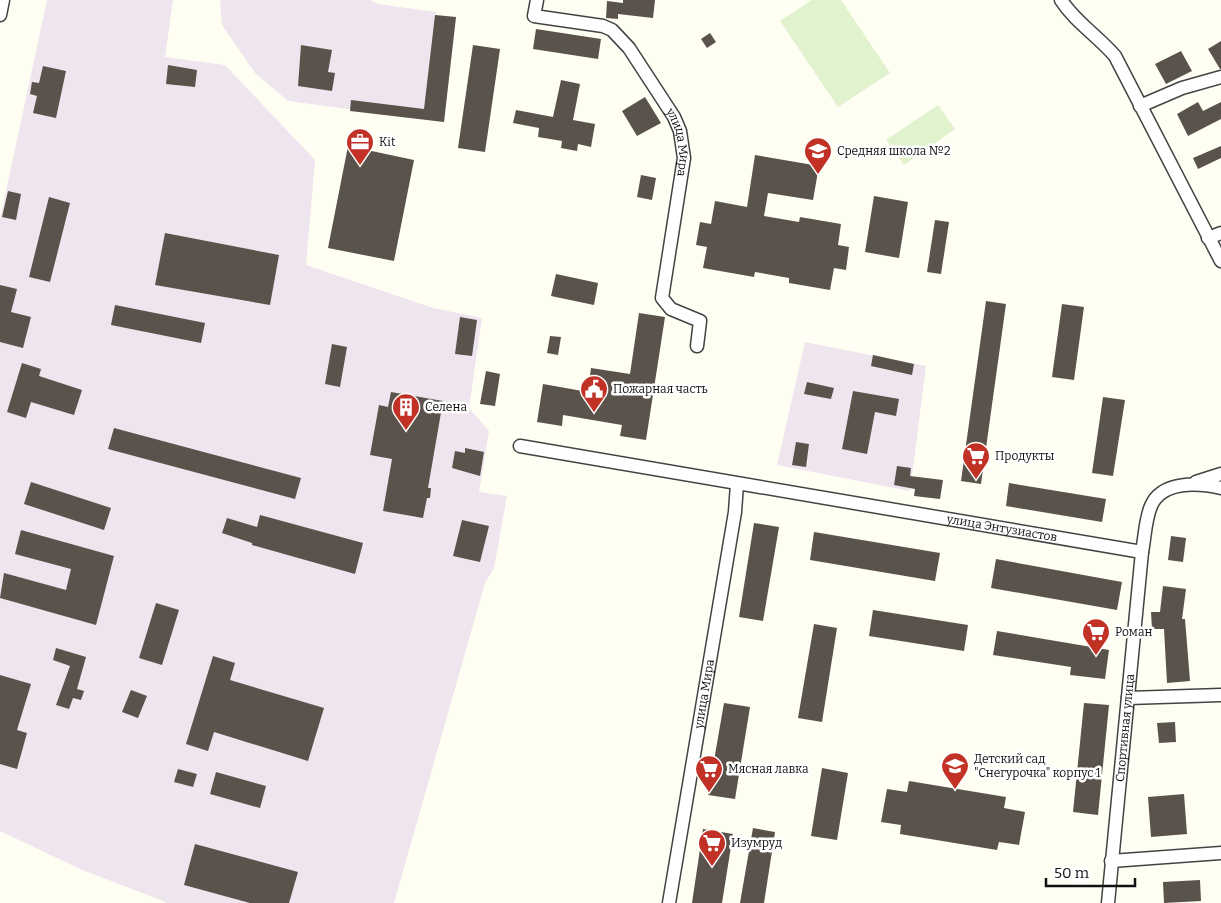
<svg xmlns="http://www.w3.org/2000/svg" width="1221" height="903" viewBox="0 0 1221 903" font-family="Bitter,serif">
<rect width="100%" height="100%" fill="#fffef3"/>
<path fill="#eee5ee" d="M47,0H173L165,57L225,65L315,160L306,265L433,308L482,318L469,408L489,431L479,492L507,496L494,568L485,583L394,903H168L80,869L0,831V219Z
M220,0H370L378,4L436,12V15L456,17L444,122L288,101L255,73L222,25Z
M805,342L926,366L910,491L777,465Z"/>
<path fill="#e1f2ce" d="M812,0H841L890,73L838,107L780,21Z
M938,105L955,129L904,165L886,140Z"/>
<path fill="#59534c" d="M623,0H655L653,18L618,14V19L606,18L607,1L623,3Z
M435,15L456,17L444,122L350,111L351,100L424,109Z
M536,29L601,39L598,59L533,49Z
M710,33L716,42L707,48L701,39Z
M1221,41V69H1220L1208,49Z
M301,45L332,50L328,72L335,73L332,91L298,86Z
M473,45L500,49L485,152L458,148Z
M1181,51L1192,71L1166,84L1155,64Z
M168,65L197,70L195,87L166,84Z
M43,66L66,71L56,118L33,113L37,96L30,94L32,82L39,83Z
M561,80L580,84L573,120L595,124L591,147L578,144L577,151L561,148L562,141L538,137L539,128L513,123L516,110L553,117Z
M645,97L661,123L637,136L622,111Z
M1198,102L1203,111L1221,102V119L1188,136L1177,114Z
M348,146L414,160L394,261L328,248Z
M1221,146V158L1198,169L1193,158Z
M755,155L819,166L813,200L768,193L764,216L799,222L800,217L841,224L838,245L849,247L846,270L834,268L830,290L789,283V278L755,272L754,277L703,268L707,247L696,245L700,222L711,224L715,201L747,207Z
M641,175L656,178L652,200L637,197Z
M8,191L21,194L16,220L2,217Z
M874,196L908,202L899,258L865,252Z
M49,197L70,203L50,282L29,277Z
M935,220L949,222L941,274L927,272Z
M165,233L279,255L270,305L155,285Z
M556,274L598,283L594,305L551,296Z
M0,285L17,289L11,312L31,317L23,348L0,342Z
M986,301L1006,304L981,484L961,481Z
M1062,304L1084,307L1074,380L1052,377Z
M115,305L205,323L201,343L111,325Z
M639,313L665,317L646,440L620,436L622,425L563,415L562,426L537,422L543,384L588,392L591,368L630,374Z
M460,317L477,320L472,356L455,354Z
M550,336L561,337L558,355L547,353Z
M332,344L347,347L340,387L325,384Z
M873,355L914,364L912,375L871,366Z
M22,363L41,369L39,376L82,390L74,415L31,402L26,418L7,412Z
M486,371L500,374L495,406L480,404Z
M807,382L834,388L831,399L804,394Z
M853,391L899,399L896,416L875,412L867,454L842,449Z
M391,392L443,401L428,488H431L430,498H427L423,518L383,511L392,459L370,455L379,405L388,407Z
M1103,397L1125,400L1113,476L1092,473Z
M114,428L301,478L295,499L108,449Z
M796,442L809,444L806,467L792,465Z
M465,448L484,452L480,476L452,468L455,451L465,453Z
M897,466L911,468L910,476L943,480L940,499L914,496L915,489L894,485Z
M31,482L111,508L104,530L24,504Z
M1009,483L1106,499L1102,522L1006,506Z
M260,515L363,543L355,574L252,545V543L222,533L227,518L257,527Z
M462,520L489,526L480,562L453,556Z
M754,523L779,527L763,621L739,617Z
M21,530L114,556L96,625L0,598L4,573L66,590L71,569L15,554Z
M814,532L940,553L935,581L810,560Z
M1171,536L1186,538L1183,562L1168,560Z
M996,559L1122,582L1117,610L991,588Z
M1163,586L1186,589L1182,619H1185L1190,681L1167,683L1164,629H1152L1151,612H1160Z
M156,603L179,610L162,665L139,658Z
M873,610L968,625L964,651L869,636Z
M814,624L837,628L822,722L798,718Z
M997,631L1109,650L1105,679L1070,675L1071,667L993,655Z
M56,648L86,657L77,689L84,691L81,700L73,698L69,709L56,705L70,666L53,660Z
M213,656L235,663L230,680L324,708L308,761L214,732L208,751L186,744Z
M0,675L31,684L17,730L27,733L17,769L0,764Z
M131,690L147,696L138,718L122,712Z
M724,703L750,707L735,799L708,795Z
M1084,703L1109,705L1098,815L1073,812Z
M1175,722L1176,742L1159,743L1157,723Z
M822,768L848,773L837,840L811,836Z
M178,769L197,774L193,787L174,782Z
M216,772L266,786L260,808L210,794Z
M909,781L1006,797L1004,808L1025,812L1019,845L999,842L997,850L900,834L901,825L881,822L887,789L907,792Z
M1184,794L1187,834L1151,837L1148,797Z
M753,828L775,832L764,903H740Z
M703,829L733,834L722,903H692Z
M195,844L298,872L289,903H250L184,885Z
M1200,880L1201,901L1164,903L1163,882Z"/>
<g fill="none" stroke-linecap="round" stroke-linejoin="round">
<g stroke="#434343" stroke-width="15">
<g id="minor">
<path id="s1" d="M537,0L534,16L603,26L612,30L629,48L674,117L680,131L684,158L662,298L671,309L700,321L697,346"/>
<path d="M1061,0C1075,22 1098,36 1115,56L1221,261"/>
<path d="M0,15L3,0"/>
<path d="M1140,106L1182,88L1221,77"/>
<path d="M1208,238L1221,233"/>
<path id="s2" d="M520,446L1142,552C1145,537 1145,520 1151,506C1162,480 1199,483 1221,488"/>
<path d="M1196,482L1221,474"/>
<path d="M1128,698L1221,695"/>
<path d="M1111,861L1221,853"/>
<path id="s3" d="M669,903L735,512L737,484"/>
<path id="s4" d="M1108,903L1142,552"/>
</g>
</g>
<use href="#minor" stroke="#fff" stroke-width="12"/>
</g>
<defs>
<g id="office-pin" transform="scale(1.4375)"><path d="M0 17L-7.5 6A9.5 9.5 0 1 1 7.5 6Z" fill="#c23126" stroke="#fff"/><path d="M-6-3h4V-5.5h4V-3h4V5H-6ZM-1-4.5V-3h2v-1.5ZM-6 0V1H6V0Z" fill="#fff"/></g>
<g id="school-pin" transform="scale(1.4375)"><path d="M0 17L-7.5 6A9.5 9.5 0 1 1 7.5 6Z" fill="#c23126" stroke="#fff"/><path d="M0-5L7-2L0 1L-7-2ZM-4 1L0 2.5L4 1V4Q0 6-4 4Z" fill="#fff"/></g>
<g id="civic-pin" transform="scale(1.4375)"><path d="M0 17L-7.5 6A9.5 9.5 0 1 1 7.5 6Z" fill="#c23126" stroke="#fff"/><path d="M-.6-6.5H3V-4.5H.6V-3L4-1V1h2V6H-6V1h2V-1L-.6-3ZM-1.2 2.5V6h2.4V2.5Z" fill="#fff"/></g>
<g id="building-pin" transform="scale(1.4375)"><path d="M0 17L-7.5 6A9.5 9.5 0 1 1 7.5 6Z" fill="#c23126" stroke="#fff"/><path d="M-4-6H4V6H1V3H-1V6H-4ZM-2.5-4.3h1.7v1.8h-1.7ZM.8-4.3h1.7v1.8H.8ZM-2.5-1h1.7V.8h-1.7ZM.8-1h1.7V.8H.8Z" fill="#fff"/></g>
<g id="supermarket-pin" transform="scale(1.4375)"><path d="M0 17L-7.5 6A9.5 9.5 0 1 1 7.5 6Z" fill="#c23126" stroke="#fff"/><path d="M-6-5.5h2.5l.6 2H6L4.5 2H-2.5L-4.4-4H-6ZM-1.5 3.2a1.3 1.3 0 1 0 .1 0ZM3 3.2a1.3 1.3 0 1 0 .1 0Z" fill="#fff"/></g>
</defs>
<g fill-rule="evenodd">
<use href="#office-pin" x="360" y="142"/>
<use href="#school-pin" x="818" y="151"/>
<use href="#civic-pin" x="594" y="389"/>
<use href="#building-pin" x="406" y="407"/>
<use href="#supermarket-pin" x="976" y="456"/>
<use href="#supermarket-pin" x="1096" y="632"/>
<use href="#school-pin" x="955" y="766"/>
<use href="#supermarket-pin" x="709" y="769"/>
<use href="#supermarket-pin" x="712" y="843"/>
</g>
<g text-anchor="middle" stroke-width="5" stroke-linejoin="round" paint-order="stroke">
<g font-size="12" fill="#101010" stroke="#fff" text-anchor="start">
<text x="379" y="146">Kit</text>
<text x="837" y="155">Средняя школа №2</text>
<text x="613" y="393">Пожарная часть</text>
<text x="425" y="411">Селена</text>
<text x="995" y="460">Продукты</text>
<text x="1115" y="636">Роман</text>
<text x="974" y="763">Детский сад<tspan x="974" dy="14">"Снегурочка" корпус 1</tspan></text>
<text x="728" y="773">Мясная лавка</text>
<text x="731" y="847">Изумруд</text>
</g>
<g font-size="12" fill="#101010" stroke="#fff">
<text dy="4" stroke="none"><textPath href="#s1" startOffset="229">улица Мира</textPath></text>
<text dy="4" stroke="none"><textPath href="#s2" startOffset="489">улица Энтузиастов</textPath></text>
<text dy="4" stroke="none"><textPath href="#s3" startOffset="212">улица Мира</textPath></text>
<text dy="4" stroke="none"><textPath href="#s4" startOffset="176">Спортивная улица</textPath></text>
</g>
</g>
<path d="M1046 878v8h89v-8" fill="none" stroke="#101010" stroke-width="2.5"/>
<text x="1054" y="878" font-size="15" fill="#101010" stroke="#ffffff" stroke-width="4" paint-order="stroke">50 m</text>
</svg>
